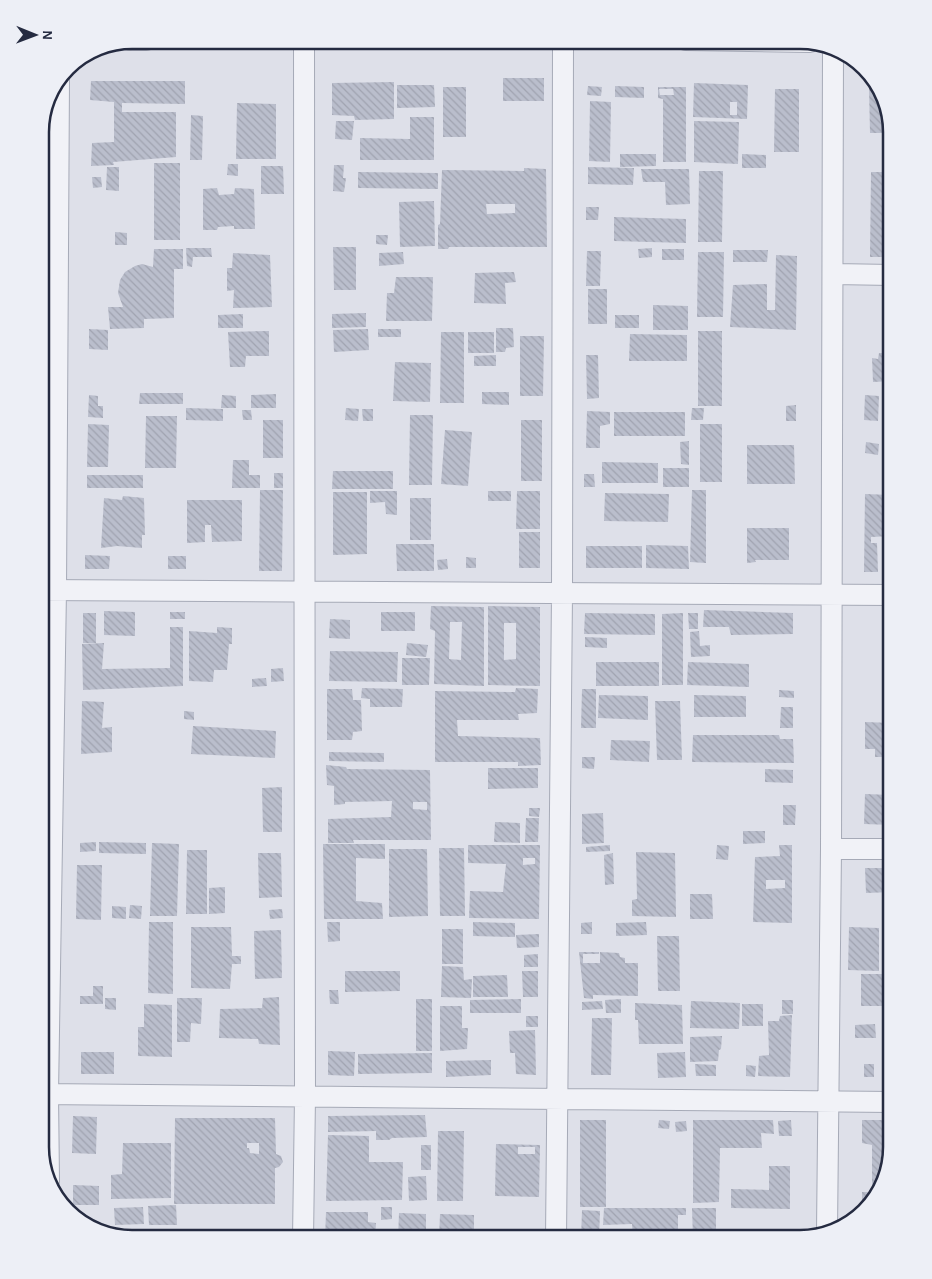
<svg xmlns="http://www.w3.org/2000/svg" width="932" height="1279" viewBox="0 0 932 1279" font-family="'Alegreya Sans',sans-serif">
<defs>
<pattern id="building-back-hatch" width="6" height="6" patternUnits="userSpaceOnUse" patternTransform="scale(1.25)"><rect width="6" height="6" fill="#babecc"/><path d="M-1 5l2 2M0 0l6 6M5-1l2 2" fill="none" stroke="#a0a3b0"/></pattern>
</defs>
<rect width="100%" height="100%" fill="#dee0e9"/>
<path fill="url(#building-back-hatch)" fill-rule="evenodd" d="M503,78H544V101H503Z
M91,81H185V104L122,103V112H176V157L113,162L114,165L91,166L92,143L114,142V102L90,100Z
M394,82V119L355,120L354,116L332,115V83Z
M694,83L748,85L747,119L693,117ZM730,102H737V115H730Z
M397,85H434L435,107L397,108Z
M588,86L602,87L601,96L587,95Z
M615,86L644,87V98L615,97Z
M443,87H466V137H443Z
M658,87H686V162H663V99L658,98ZM659,89H673L674,95H660Z
M869,88H880L883,98V133H870Z
M775,89H799V152H774Z
M590,101L611,102L610,162L589,161Z
M237,103L276,104V159H236Z
M191,115L203,116L202,160H190Z
M410,117H434V160H360V138L410,139Z
M336,121H354L352,140L335,139Z
M694,121L739,122L738,164L694,162Z
M620,154H656V166L620,167Z
M742,154L766,155V168H742Z
M154,163H180V240H154Z
M228,164H238V176L227,175Z
M334,165H344L343,178H346L344,192L333,191Z
M261,166H283L284,194H261Z
M107,167H119V191L106,190Z
M588,167L634,168L633,185L588,184Z
M524,168L546,169L547,247H449L448,249H438V225L440,224L442,170L524,171ZM486,204H515V213L487,214Z
M641,169H689L690,204L666,205L665,182H643Z
M699,171H723L722,242H698Z
M358,172L438,173V189L358,188Z
M871,172H892V257H870Z
M92,177H101L102,187L93,188Z
M217,188L219,195L234,194L235,188L254,189L255,229H234V226L218,227L217,230H203V189Z
M434,201L435,246L400,247L399,202Z
M586,207H599L598,220H586Z
M614,217L686,219V243L614,241Z
M115,232L127,233V245H115Z
M376,235H388L387,245L376,244Z
M333,247H356V290H334Z
M186,248H211L212,257H193L192,267L187,266Z
M652,248V257L639,258L638,249Z
M154,249H183V269H174V318L144,319V328L110,329L108,307H123L118,293L120,280L125,272L135,266L142,264L153,267Z
M662,249H684V260H662Z
M733,250H768L767,262H733Z
M587,251H601L600,286H586Z
M403,252L404,264L379,266V253Z
M698,252H724L723,317H697Z
M233,253L270,255L272,307L233,308L234,290L227,291V268H232Z
M776,255L797,256L796,330L730,327L733,285L767,284V310H775Z
M514,272L516,282L505,283L506,304L474,303L475,273Z
M396,277H433L432,321H386L387,293H394Z
M588,289H607V324H588Z
M653,305L688,306V330H653Z
M366,313V327L332,328V314Z
M243,314V328H218V315Z
M615,315H639V328H615Z
M496,328H513L514,347L506,348L505,352H496Z
M89,329L108,330V350L89,349Z
M368,329L369,350L334,352L333,330Z
M378,329H401V337H378Z
M269,331V356H246L245,367H230L228,332Z
M698,331H722V406H698Z
M441,332H464V403H440Z
M468,332H494V353H468Z
M630,334L687,335V361H629Z
M520,336H544L543,396H520Z
M879,353H892V381L873,382L872,358L878,359Z
M496,355V366H474V356Z
M586,355H598L599,398L587,399Z
M395,362L431,363L430,402L393,401Z
M482,392H509V405L482,404Z
M140,393H183V404H139Z
M276,394V408H251V395Z
M89,395L98,396V406H103V418L88,417Z
M222,395L236,396V408H221Z
M865,395L879,396L878,421L864,420Z
M796,405V421H786V406Z
M186,408L223,409V421L186,420Z
M346,408L359,409L358,421L345,420Z
M692,408H704L703,420H691Z
M362,409H373V421H363Z
M242,410H251L252,420H243Z
M587,411L610,412V424L600,426V448H586Z
M614,412H685V436H614Z
M410,415H433L432,485H409Z
M146,416H177L176,468H145Z
M263,420H283V458H263Z
M521,420H542V481H521Z
M88,424L109,425L108,467H87Z
M700,424H722V482H700Z
M445,430L472,432L468,486L441,484Z
M689,441V465L681,464L680,442Z
M866,442L879,444L878,455L865,453Z
M747,445H794L795,484H747Z
M233,460H249V475H260V488H232Z
M602,462L658,463V483H602Z
M663,468H689V487H663Z
M333,471H393V489H332Z
M274,473H283V488H274Z
M584,474H594L595,487H584Z
M87,475H143V488H87Z
M260,490H283L282,571H259Z
M692,490H706V563L690,562Z
M370,491H397V515L386,514L385,502L370,503Z
M488,491H511V501H488Z
M517,491H540V529H516Z
M333,492H367V554L333,555Z
M605,493L669,494L668,522L604,521Z
M865,494L892,495V536L871,537V543H877L878,572H864Z
M123,496L144,498L145,535H142V548L117,546L101,548L104,498L122,500Z
M410,498H431V540H410Z
M187,500H242V541L212,542L211,525H205V542L187,543Z
M747,528H789V560H755L756,562L747,563Z
M519,532H540V568H519Z
M396,544H434V571H397Z
M646,545L688,546L689,569L646,568Z
M586,546H642V568H586Z
M85,555L110,556L109,569H85Z
M168,556H186V569H168Z
M466,557L476,558V568H466Z
M447,559L448,569L438,570L437,560Z
M431,606L484,607V686L434,684L435,631L430,629ZM450,622H462L461,660L449,659Z
M488,606L540,607V686L488,685ZM504,623H516V659L504,660Z
M704,610L793,613V634L731,635L729,627H703Z
M104,611L135,612V636L104,635Z
M170,612H185V619H170Z
M381,612H415V631H381Z
M83,613H96V643H83Z
M585,613L655,614V635L584,634Z
M683,613V685H662V614Z
M688,613H698V629H689Z
M330,619L350,620V639L329,638Z
M170,627H183V686L83,690L82,644L104,643L102,669L170,668Z
M217,627L232,628V644H229L227,670H214L213,682L189,681V631L217,633Z
M699,631L700,646L710,645V656L691,657L690,632Z
M585,637L607,638V648L585,647Z
M407,643L428,645L426,657L406,655Z
M330,651L398,652L397,682L329,681Z
M402,658H430L429,685H402Z
M596,662H659V686H596Z
M688,662L749,664V687L687,685Z
M283,668L284,681L271,682V669Z
M266,678L267,686L252,687V679Z
M362,688L403,689L402,707H370V699L361,698Z
M516,688L538,689L537,713L518,714L519,720H457L458,736L540,738L541,765L518,766V762H435V691L515,692Z
M327,689H352L353,700H361L362,731L353,732L352,740H327Z
M582,689H596V728H581Z
M779,690L794,691V698L779,697Z
M599,695L648,696V720L598,718Z
M694,695L746,696V717H694Z
M82,701L104,702L102,728L112,727V752L81,754Z
M655,701H680L682,760H657Z
M781,707H793V728H780Z
M184,711L194,712V720L184,719Z
M865,722L892,723V757H875V749H865Z
M193,726L276,731L275,758L191,754Z
M693,735H779L780,739H793L794,763L692,762Z
M611,740L650,741L649,762L610,760Z
M329,752L384,753V762L329,761Z
M582,757H595L594,769L582,768Z
M326,765L346,767L347,769L430,770L431,840H353L354,843H328V819L391,817L392,801L345,802V804L334,805V786L327,785ZM413,802H427V810L413,809Z
M488,768H538V788L488,789Z
M765,769L793,770V783L765,782Z
M282,787V832H263L262,788Z
M865,794L892,795V825L864,824Z
M783,805H796L795,825H783Z
M529,808H540L539,817L529,816Z
M603,813L604,843L582,844V814Z
M526,818H539L538,842H525Z
M495,822L520,823V843L494,842Z
M743,831H765V843L743,844Z
M96,842V851L80,852V843Z
M99,842L146,843V854L99,853Z
M152,843L179,844L177,916H150Z
M323,844H385V859L356,858V901L382,903L383,919H324Z
M468,845H540L539,919L469,918L470,891L503,892L506,864L468,863ZM523,858H535V864L523,865Z
M610,845V851L586,852V847Z
M717,845L729,846L728,860L716,859Z
M779,845H792V923L753,922L755,857L780,856ZM766,880H785V888L766,889Z
M439,848H464L465,916H440Z
M389,849H427L428,916L389,917Z
M187,850H207V914H186Z
M636,852L675,853L676,917L632,916V900L637,899Z
M258,853H281L282,897L259,898Z
M613,853L614,884L605,885L604,855Z
M77,865H102L101,920L76,919Z
M865,868H892V892L866,893Z
M225,887V913L209,914V888Z
M690,894H712L713,919H690Z
M130,905L142,906L141,919L129,918Z
M112,906L126,907V919L112,918Z
M282,909L283,918L270,919L269,910Z
M149,922H173V994L148,993Z
M327,922H340V941L328,942Z
M473,922L515,923V937L473,936Z
M592,922V934H581V923Z
M646,922L647,935L616,936V923Z
M191,927H231L232,956H241V964H232L230,989L191,988Z
M849,927L879,928V971L848,970Z
M442,929H463V964H442Z
M281,930L282,978L255,979L254,931Z
M539,934V947L517,948L516,935Z
M657,936H679L680,991H658Z
M579,952H599V954H583V963H600V952L619,953L620,957L625,958V963H638V996L593,995V999L584,998Z
M538,954V967H524V955Z
M442,966L463,967L464,980L472,979L471,998L441,997Z
M345,971H400V991L345,992Z
M522,971H538V997H523Z
M861,974H892V1006H861Z
M507,975L508,997H473V976Z
M93,986H103V1004H80V996H93Z
M329,990H338L339,1004H330Z
M279,997L280,1045L259,1044L258,1039L219,1038L220,1009L262,1008L263,998Z
M105,998H116V1010L105,1009Z
M177,998H202L201,1024L191,1023L190,1042H177Z
M416,999H432V1051H416Z
M521,999V1013H470V1000Z
M621,999V1013H606L605,1000Z
M782,1000H793V1014H782Z
M602,1001L603,1009L582,1010V1002Z
M691,1001L740,1003L739,1029L690,1028Z
M635,1003L682,1005L683,1044H639L638,1020H635Z
M144,1004L172,1005V1057L138,1056V1027H144Z
M742,1004H763V1026H742Z
M440,1006H462V1028H468L467,1049L440,1051Z
M792,1015L790,1077L758,1076L759,1056L769,1055L768,1021H779L780,1016Z
M526,1016H538V1027H526Z
M592,1018H612L611,1075H591Z
M875,1024L876,1038H855V1025Z
M535,1030L536,1075L516,1074L515,1053H510L509,1031Z
M722,1036L721,1049L719,1050L718,1061L690,1062V1037Z
M328,1051L355,1052L354,1076L328,1075Z
M81,1052H114V1074H81Z
M685,1052L686,1077L658,1078L657,1053Z
M432,1053V1073L358,1074V1054Z
M491,1060V1075L446,1077V1061Z
M695,1064L716,1065V1076H696Z
M864,1064H874V1077H864Z
M746,1065L756,1066L755,1077L746,1076Z
M425,1115L427,1137L392,1138L389,1140H376V1131L328,1132V1116Z
M73,1116L97,1117L96,1154L72,1153Z
M175,1118H275L276,1154L281,1156L283,1162L279,1167L275,1168V1204H174ZM247,1143H259V1154L250,1153L249,1148H247Z
M580,1120H606V1207H580Z
M659,1120L670,1121L669,1129L658,1128Z
M693,1120H773L774,1134L761,1133L762,1148H720L719,1202L693,1203Z
M791,1120L792,1136H779L778,1121Z
M862,1120H892V1147L880,1193L863,1210H862V1192H872V1145L862,1143Z
M686,1121L687,1131L676,1132L675,1122Z
M438,1131H464L463,1201H437Z
M328,1135L369,1136V1162H403L402,1200L326,1201Z
M123,1143H171V1198L111,1199V1175L122,1174Z
M496,1144L540,1145L539,1197L495,1196ZM518,1147H535V1154H518Z
M421,1145H431V1170H421Z
M769,1166H790V1209L731,1208V1189L769,1190Z
M426,1176L427,1200L409,1201L408,1177Z
M73,1185L99,1186V1205H73Z
M176,1205L177,1225H149L148,1206Z
M143,1207L144,1224L115,1225L114,1208Z
M381,1207H392V1219L381,1220Z
M604,1208H686V1215H678V1237H633L632,1224L603,1225Z
M692,1208H716V1239H693Z
M582,1210L600,1211L599,1239H581Z
M326,1212H368V1222L376,1223L375,1239H325Z
M399,1213L426,1214V1239H398Z
M440,1214L474,1215V1239H439Z"/>
<g fill="none" stroke-linecap="round" stroke-linejoin="round">
<g stroke="#a6aab7" stroke-width="22">
<path id="minor" d="M131,40H146
M686,40L810,42
M834,274L892,275
M40,590L892,595
M831,849H892
M40,1094L892,1102
M49,1181L48,1094L56,590L59,79
M827,1232L831,849L833,49
M303,1239L305,1097L304,40
M556,1239L562,594L563,40"/>
</g>
<use href="#minor" stroke="#f1f2f7" stroke-width="20"/>
</g>
<path d="M0 0H932V1279H0ZM132 49H800A83 83 0 0 1 883 132V1147A83 83 0 0 1 800 1230H132A83 83 0 0 1 49 1147V132A83 83 0 0 1 132 49Z" fill="#edeff6" fill-rule="evenodd"/>
<path fill="none" stroke="#252b41" stroke-width="2.5" d="M132 49H800A83 83 0 0 1 883 132V1147A83 83 0 0 1 800 1230H132A83 83 0 0 1 49 1147V132A83 83 0 0 1 132 49Z"/>
<g transform="translate(35 35) rotate(91)" stroke="#edeff6" stroke-width="4" paint-order="stroke">
<path d="M0-4L9 19L0 12L-9 19Z" fill="#252b41"/>
<text y="-8" font-size="14" font-weight="bold" text-anchor="middle" fill="#252b41">N</text>
</g>
</svg>
